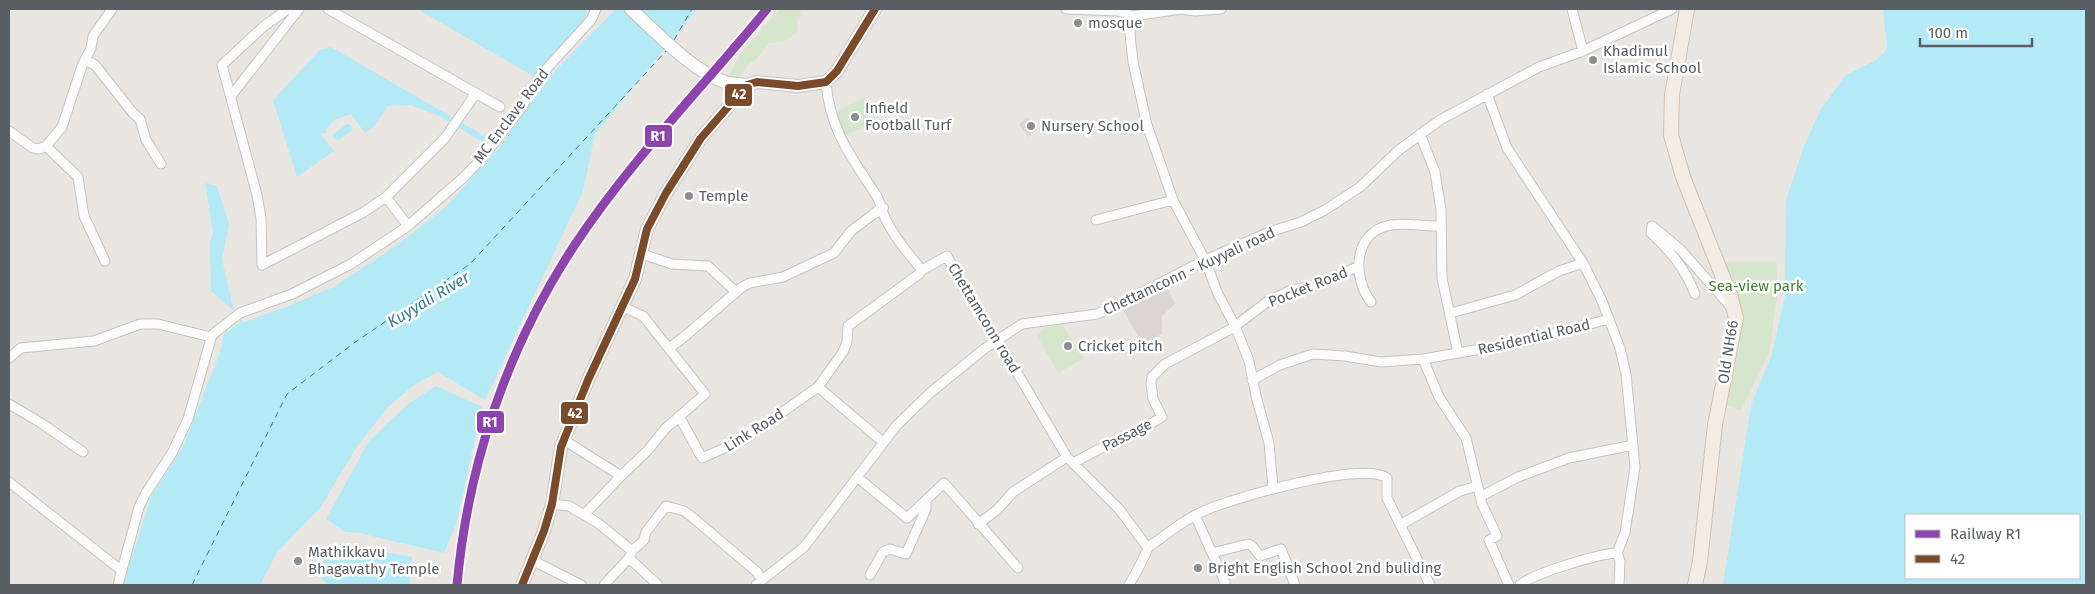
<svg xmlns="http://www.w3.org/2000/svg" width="2095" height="594" viewBox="0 0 2095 594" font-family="'Fira Sans',sans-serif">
<rect width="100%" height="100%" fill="#e9e6e2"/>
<path fill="#dbd6d1" d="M1028,117L1037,130L1028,137L1019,124Z
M1166,285L1175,304L1162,316V334L1142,344L1121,306Z"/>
<path fill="#d5e6cc" d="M780,9H799L801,15L797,23L798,32L783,42L769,43L757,59L750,63L739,77L730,74L741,53Z
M865,98L876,121L845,135L834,113Z
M1724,262H1776L1778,290L1769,352L1741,411L1726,405L1739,346L1742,321Z
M1062,324L1084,358L1058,373L1037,336L1043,329Z"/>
<path fill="#b3eaf6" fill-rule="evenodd" d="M417,9H584L587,13L583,22L533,76Z
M616,9H697L595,134L583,191L485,400L438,372L414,385L387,408L356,448L320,508L278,551L260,585H123L151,497L182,449L221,350L224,333L241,323L286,307L333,287L390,250L446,207L501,145L553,73Z
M1883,9H2086V585H1723L1751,405L1772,354L1785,296L1786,200L1804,146L1821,109L1845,76L1876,60L1885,52L1887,47ZM2079,515V578H1906V515Z
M331,47L488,138L484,143L439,116L411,105L388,106L374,126L365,133L351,114L334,120L325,130L327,132L321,135L334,151L297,177L273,100L320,50Z
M347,124L351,125L352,131L338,140L333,138V134Z
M205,183L217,186L229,224L222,259L234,311L211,291L210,241L213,233Z
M436,386L482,407L456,525L444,553L359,533L345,532L326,519L369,441L408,404Z
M355,547L412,557L410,585H328L322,579V565L334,548Z"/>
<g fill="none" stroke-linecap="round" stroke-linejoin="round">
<path stroke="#b3eaf6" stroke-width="2.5" d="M241,320L242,322"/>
<path stroke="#307d99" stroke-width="1" stroke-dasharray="6 5" stroke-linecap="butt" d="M674,40L692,9
M192,585L287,394L354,343L470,264L667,50"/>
<g stroke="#c4c4c3" stroke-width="11">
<path id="minor" d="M288,9L264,26L222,65L257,195L261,218L262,265L364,212L386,197L408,226
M328,9L500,107
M1066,9L1119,11L1132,16L1130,34L1133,62L1147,125L1173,200L1205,260L1218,294L1235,326L1249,361L1256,396L1269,443L1273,488
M1181,9L1195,11L1221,9
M1572,9L1583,51
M1132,16L1182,9
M86,60L95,65L133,113L140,119L146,140L161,164
M826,82C830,131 851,156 876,195C881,203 882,212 886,220C895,238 909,255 922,270L947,256L968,296L997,339L1067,457L1119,509L1148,548
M1487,94L1507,148L1583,263L1602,301L1620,348L1626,374L1635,467L1625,533L1617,553L1620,561L1619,585
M231,96L299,9
M9,131L33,148L39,149L46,146L62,127L82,66L91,48L93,36L112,9
M1420,134L1435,172L1441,210L1442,278L1458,353
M46,146L78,177L84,216L105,261
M386,197L445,138L476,93
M1096,220L1173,200
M1652,226L1680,249L1732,308
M1652,226L1651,233C1670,251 1685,268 1695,294
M642,254L672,264L708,266L736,292
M1371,302C1352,278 1353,231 1391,225C1407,222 1424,227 1441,226
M1451,313L1515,295L1559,271L1583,263
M669,348L684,337L742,287L750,283L783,277L834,253L851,231L875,213
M9,358L21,348L94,341L140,324H158L211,337
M1423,359L1522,342L1609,319
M1252,380L1280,365L1313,354L1345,356L1381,362L1423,359L1439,397L1466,438L1482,504L1497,536L1489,540L1509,585
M818,387L843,352L847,342L848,326L919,274L922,270
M9,404L41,423L83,452
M679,416L702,458L743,440L818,387L883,442
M564,440L621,476L584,515
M1073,463L1118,439L1142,429L1162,417L1153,399L1151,383L1152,377L1165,364L1231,329L1267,302L1289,291L1316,285L1357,267
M621,476L648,450L665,429L705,394L643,316L623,307
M857,477L907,518L944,483L1018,568
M9,482L122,571
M1480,497L1518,477L1569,458L1633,445
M552,504L569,506L598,523L632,551
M1195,515L1225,582L1224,585
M978,524L997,510L1013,492L1067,457
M1400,525L1460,491L1478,486
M1212,553L1248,544L1252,546L1260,556L1281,549L1295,585
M629,558L658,585
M532,560L581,585
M870,575L883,552L890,549L906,554L926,509V500
M118,585L139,507L146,493L172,453L188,419L212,335L240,313L292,294L351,264L408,226L464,177L483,157L522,107L539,77L591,20L596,9
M604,585L629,558L632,551L644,540L646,532L666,506L684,511L692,517L757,572L762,580
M756,585L804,547L897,425L930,393L984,349L1022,324L1097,314L1114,307L1205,260L1269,232L1301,222L1325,210L1360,187L1399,150L1440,120L1539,67L1583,51L1672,9
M1129,585C1136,573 1143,560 1148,548C1150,545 1157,541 1160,539C1174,528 1189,517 1206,510C1234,498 1364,460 1387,478V498L1430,585
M1520,585C1534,573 1598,554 1617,553"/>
</g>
<g stroke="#c4c4c3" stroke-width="12">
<path id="tertiary" d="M875,213L883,208"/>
</g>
<g stroke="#c4c4c3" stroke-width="14">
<path id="secondary" d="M631,9C656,32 692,71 725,82C732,84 740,84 747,85
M522,585L544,531L552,504L561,447L588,380L635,279L647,229L666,193L701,138L747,85L757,82L798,86L826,82L837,71L875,9"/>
</g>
<g stroke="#d2c0af" stroke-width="16">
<path id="primary" d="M1687,9L1672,95L1671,135L1683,177L1730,295L1736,318L1715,425L1700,561L1695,585"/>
</g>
<use href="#minor" stroke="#fcfbfb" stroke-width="9"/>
<use href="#tertiary" stroke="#fcfbfb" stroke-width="10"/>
<use href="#secondary" stroke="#fcfbfb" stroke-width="12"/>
<use href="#primary" stroke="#f2ece5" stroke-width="14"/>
<g stroke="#fff" stroke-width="11">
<path id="bus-1" d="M522,585L544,531L552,504L561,447L588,380L635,279L647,229L666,193L701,138L747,85L757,82L798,86L826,82L837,71L875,9"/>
</g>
<use href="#bus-1" stroke="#7a4b2a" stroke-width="8"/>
<g stroke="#fff" stroke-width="12">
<path id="rail-1" d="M457,585C468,464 507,348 574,246C630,161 703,87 767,9"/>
</g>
<use href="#rail-1" stroke="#8e44ad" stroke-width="9"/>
</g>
<g fill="#8b8e8e" stroke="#fff" stroke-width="2">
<circle cx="1078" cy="23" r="5"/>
<circle cx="1593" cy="60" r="5"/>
<circle cx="855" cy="117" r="5"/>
<circle cx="1031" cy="126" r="5"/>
<circle cx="689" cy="196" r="5"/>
<circle cx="1068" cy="346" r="5"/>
<circle cx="298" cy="561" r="5"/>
<circle cx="1198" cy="568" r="5"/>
</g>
<g text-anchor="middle" stroke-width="5" stroke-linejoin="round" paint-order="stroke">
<g font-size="15" fill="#585e61" stroke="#fff" text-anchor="start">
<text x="1088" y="28">mosque</text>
<text x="1603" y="56">Khadimul<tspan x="1603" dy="17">Islamic School</tspan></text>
<text x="865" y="113">Infield<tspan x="865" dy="17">Football Turf</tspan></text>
<text x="1041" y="131">Nursery School</text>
<text x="699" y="201">Temple</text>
<text x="1078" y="351">Cricket pitch</text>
<text x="308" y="557">Mathikkavu<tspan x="308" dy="17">Bhagavathy Temple</tspan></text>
<text x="1208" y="573">Bright English School 2nd buliding</text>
</g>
<g font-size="15" fill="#585e61" stroke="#fff">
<text transform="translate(511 116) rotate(-53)" y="5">MC Enclave Road</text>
<text transform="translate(1189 271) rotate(-25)" y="5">Chettamconn - Kuyyali road</text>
<text transform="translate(1308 287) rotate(-22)" y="5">Pocket Road</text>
<text transform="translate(984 318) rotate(59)" y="5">Chettamconn road</text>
<text transform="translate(1534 337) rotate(-13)" y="5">Residential Road</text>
<text transform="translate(1728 352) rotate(-81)" y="5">Old NH66</text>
<text transform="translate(754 430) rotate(-32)" y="5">Link Road</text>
<text transform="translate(1127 435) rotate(-27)" y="5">Passage</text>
</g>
<g font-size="15" fill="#40812f" stroke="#fff">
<text x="1756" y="291">Sea-view park</text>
</g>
<g font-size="16" font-style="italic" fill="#307d99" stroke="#fff">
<text transform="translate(428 299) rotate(-31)" y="6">Kuyyali River</text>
</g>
</g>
<g stroke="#fff" stroke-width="2">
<rect x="724" y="83" width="29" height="24" rx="5" fill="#7a4b2a"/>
<rect x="644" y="124" width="29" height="24" rx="5" fill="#8e44ad"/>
<rect x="560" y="401" width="29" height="24" rx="5" fill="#7a4b2a"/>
<rect x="476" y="410" width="29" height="24" rx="5" fill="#8e44ad"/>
</g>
<g font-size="14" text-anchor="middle" font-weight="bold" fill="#fff">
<text x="739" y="99">42</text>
<text x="658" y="141">R1</text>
<text x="575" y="418">42</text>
<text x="490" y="427">R1</text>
</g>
<rect width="2095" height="594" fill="none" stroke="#585e61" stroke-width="20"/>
<rect x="1905" y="514" width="175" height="65" fill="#ffffff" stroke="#bcbfc0"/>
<rect x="1915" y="530" width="25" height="8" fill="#8e44ad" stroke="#bcbfc0"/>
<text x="1950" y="539" font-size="15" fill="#585e61">Railway R1</text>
<rect x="1915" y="555" width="25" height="8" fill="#7a4b2a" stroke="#bcbfc0"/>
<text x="1950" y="564" font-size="15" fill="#585e61">42</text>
<path d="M1920 38v8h112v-8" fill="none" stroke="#585e61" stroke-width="2.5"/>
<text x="1928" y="38" font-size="15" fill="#585e61" stroke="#ffffff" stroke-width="4" paint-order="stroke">100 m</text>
</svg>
